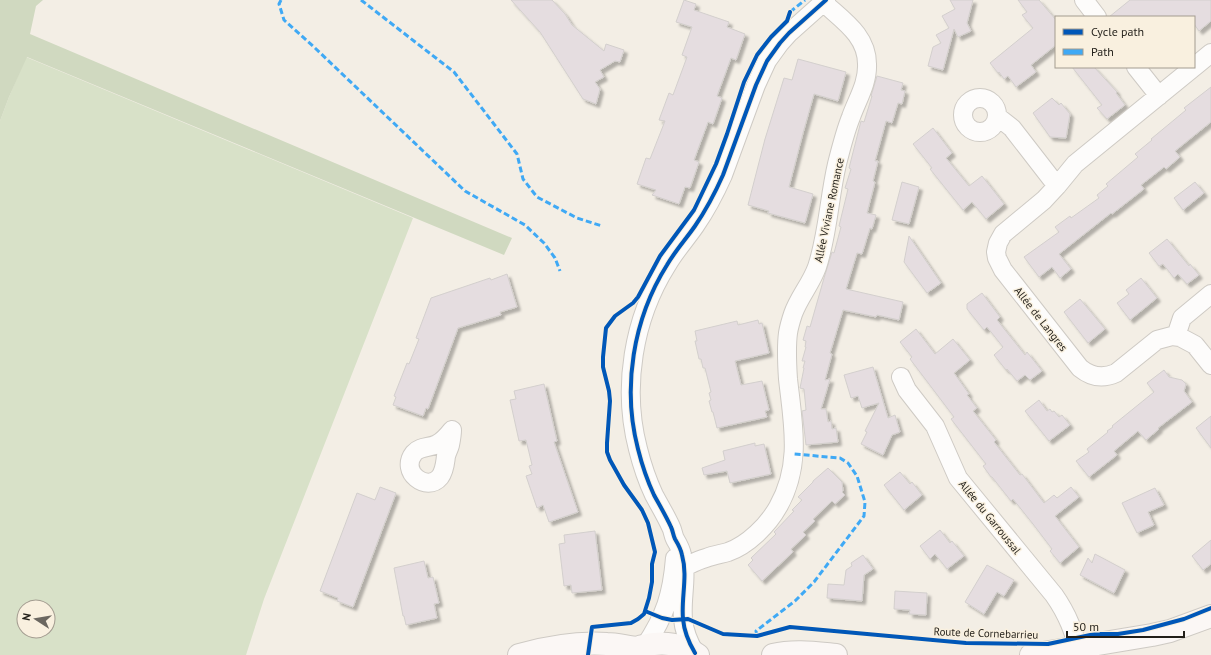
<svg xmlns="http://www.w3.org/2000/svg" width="1211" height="655" viewBox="0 0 1211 655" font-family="'PT Sans',sans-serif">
<defs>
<filter id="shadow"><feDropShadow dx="3.5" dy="3.5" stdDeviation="1" flood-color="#0004"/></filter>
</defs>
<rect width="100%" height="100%" fill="#f3eee5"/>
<path fill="#d8e1c8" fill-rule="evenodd" d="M26,57L413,218L264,599L246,655H0V121L9,97ZM24,607H48V631H24Z"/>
<path fill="#d0d9c0" d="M0,0H43L36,6L30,34L512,238L504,255L27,57L9,97L0,121Z"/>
<path fill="#e5dde0" stroke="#d3cfcd" filter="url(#shadow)" d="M511,0H552L565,14L572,25L604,51L606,44L624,50L620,62L615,61L600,70L604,77L595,82L600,89L596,104L583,99L540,32Z
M684,0L696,4L694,10L729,22L727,27L745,34L736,60L731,58L717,96L722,98L713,124L708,122L694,160L699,162L690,188L685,187L679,204L652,195L656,190L637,184L646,158L650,159L665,121L659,120L669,93L673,95L687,57L682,55L692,27L676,22Z
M950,0H973L967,23L971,31L958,37L954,29L943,70L928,66L933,47L941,43L936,35L949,28L942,16L955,9Z
M1018,0H1039L1056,20V45L1031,65L1036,72L1016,87L1008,76L1004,79L999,72L998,73L990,63L1033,28L1022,15L1027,12Z
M1130,0H1211V21L1199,31L1194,24V17H1109Z
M798,59L846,72L838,101L814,94L803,133L789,187L813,194L805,223L768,213L769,211L748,205L765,139L784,78L792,80Z
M1072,67H1094L1117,92L1116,93L1125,105L1107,119L1097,108L1102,105Z
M877,76L903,83L901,90L905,91L902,104L898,103L892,123L886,121L875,161H878L873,181L875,182L867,213L876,215L872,229L870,228L862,254L857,253L846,289L903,302L899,320L877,315L876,317L843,310L830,353L832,354L825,380L830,379L821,409H826L828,422L831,421L832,429L836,428L838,442L806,445L802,411L806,410L804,389L800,388L804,368H803L805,361H802L806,347H805L806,341L803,340L807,326L810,327L824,278L832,252L834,253L841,227L839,226L848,189L845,188L851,169L849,168L861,121L864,122L872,96H871Z
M1211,87V122L1175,151L1180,157L1166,169L1164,167L1141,185L1144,189L1112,214L1111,213L1059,254L1071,269L1060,278L1052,267L1039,277L1024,257L1059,232L1055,227L1070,216L1071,218L1099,198L1097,195L1108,186L1106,184L1138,157L1135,154L1152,140L1151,139L1186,110L1184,108Z
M1052,98L1059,105L1061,103L1070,114L1066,138L1050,137L1033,113Z
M933,128L952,153L946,158L969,186L982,176L1004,204L986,219L972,202L963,210L930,169L932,168L913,144Z
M902,182L919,187L909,224L892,220Z
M1195,182L1204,193L1183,210L1174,198Z
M909,236L941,283L927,293L904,262Z
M1167,239L1189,266L1190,264L1199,275L1187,284L1178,274L1174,278L1163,264L1159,266L1149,253Z
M507,274L517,307L500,312L501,315L458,328L428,409L426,408L423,416L393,405L396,397L394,396L407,363L409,364L419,339L416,338L431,298L490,278L491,280Z
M1141,278L1157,298L1130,320L1117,303L1129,294L1126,290Z
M982,293L1000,317L997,320L1025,355L1027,352L1042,371L1030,380L1025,375L1017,381L1007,369L1006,370L994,355L1003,347L987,327L984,330L967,309V304Z
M1080,299L1105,329L1088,343L1064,312Z
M758,320L759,324L762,323L769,353L735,361L741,385L762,381L769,410L765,411L767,417L717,428L713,412H712L709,401L711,400L709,393L711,392L705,368H703L701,359H699L695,341H697L695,331L737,321L738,325Z
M916,329L935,354L953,339L970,360L954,373L969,394L967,395L977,408L973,411L996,440L994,442L1020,475L1022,474L1044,503L1054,495L1057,498L1071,487L1079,497L1055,516L1079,547L1060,563L1050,551L1052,549L1033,524L1013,499L1011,501L992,477H991L983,466L986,464L951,419L954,417L910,359L912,357L900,342Z
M873,367L888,418L895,415L900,432L892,435L883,455L861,444L867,432L865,431L879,403L862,408L858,396L851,398L844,375Z
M1164,370L1169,377L1182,380L1186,384L1184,391L1192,402L1158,428L1159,429L1146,440L1138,431L1114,451L1117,455L1089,477L1076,461L1089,452L1087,449L1108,432L1107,431L1113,427L1112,426L1154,392L1147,383Z
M544,384L557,441L554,442L578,512L549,522L543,505L537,508L526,476L532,474L529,466L532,465L526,440L519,441L510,400L516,399L514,391Z
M1039,400L1047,411L1050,409L1052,412L1054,411L1059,417L1062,415L1070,425L1049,441L1025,411Z
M1211,416V448L1196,428Z
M755,443V446L764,444L771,474L730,483L727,471L704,475L702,468L725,460L723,451Z
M828,468L842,482L843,491L842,492L845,495L835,504L832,501L813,519L815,521L803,532L806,535L791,549L793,552L762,581L748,565L753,560L751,558L776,534L774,532L794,511L792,510L802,500L798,497L813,482V481Z
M900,472L910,484L912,482L922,495L904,510L884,485Z
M380,487L396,493L353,607L337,601L338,598L320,591L357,493L375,500Z
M1155,488L1164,505L1148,512L1154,525L1137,533L1122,503Z
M940,530L950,543L952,541L964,556L947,569L935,554L930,559L920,546Z
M595,531L602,590L572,593L571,585L564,586L559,544L565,543L564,535Z
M1211,540V564L1203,570L1192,556Z
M1095,554L1125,570L1114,593L1080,575L1088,558L1092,563Z
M863,555L873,569L864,575L862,601L827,598L828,584L844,585L846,570L852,566L851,563Z
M424,561L428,578L433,577L439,603L434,604L437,618L406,625L404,616H403L394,568Z
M987,565L1014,580L1004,596L997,592L984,614L965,602Z
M895,591L927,593L926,615L909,614L910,610L894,609Z"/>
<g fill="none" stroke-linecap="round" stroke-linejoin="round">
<g stroke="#cecac4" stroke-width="20">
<path id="street" d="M1084,0L1097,17
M1136,67L1159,96
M1194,67L1075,164L1057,186L1044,200L1003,234L998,243L996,252L997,258L1003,270L1080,368C1091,377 1103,379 1116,373L1157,340L1172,336L1180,337L1195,345L1211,365
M1194,67L1211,53
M963 115a17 17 0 1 1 34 0a17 17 0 1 1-34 0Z
M998,117L1012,128L1057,186
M1176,336L1182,318L1211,294
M901,377L907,390L935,426L958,478L1054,595C1068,615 1074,632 1080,655
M452,430C452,435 451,440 450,445C449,449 447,452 446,456C445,463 445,470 440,477C427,493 399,472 414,453C420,446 430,448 437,444C443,441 448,435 452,430Z
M685,567C691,564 698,560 706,558C713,555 721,554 728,552C748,545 768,525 778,507C802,465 793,424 788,379C787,364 786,348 788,333C789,327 791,320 793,314C799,297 811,284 817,267C828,234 829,198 837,164C841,148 845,132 851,117C857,100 868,83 867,64C867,35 842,20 823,2
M645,646C665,616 672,595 675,558
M695,653C689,643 684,630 683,619C681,598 688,576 682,555C681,549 678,544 675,539C673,535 673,531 671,527C666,516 660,506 654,495C647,480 642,465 638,449C622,388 633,319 667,265C675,251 686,239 695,226C706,210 715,193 723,175L756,85L767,61L780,43L789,33L826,0"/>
</g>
<g stroke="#cecac4" stroke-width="24">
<path id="secondary" d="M626,654C647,640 678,640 698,655
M519,655C548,647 577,642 607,644C617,644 627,647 638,648
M773,655C794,650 815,653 836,655
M1031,655L1152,635L1170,631L1211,616"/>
</g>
<use href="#street" stroke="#fdfcfb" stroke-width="18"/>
<use href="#secondary" stroke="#fbf7f5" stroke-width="22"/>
<path stroke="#3fa9f5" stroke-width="3" stroke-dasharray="6 3" stroke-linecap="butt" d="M281,0L279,4L284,20L315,48L465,191L525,225L544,243L555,258L560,271
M361,0L454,72L517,154L523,179L537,197L577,218L602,226
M790,12L805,0
M757,636L756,631L795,601L814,582L864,516L865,502L857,476L848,463L840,458L794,454"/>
<g stroke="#f9f0df" stroke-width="6">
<path id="cycleway" d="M645,611L662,618L672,620L688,619L723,634L757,636L790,627L966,643L1048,644L1095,634H1118L1143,630L1184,619L1211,608
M695,653C689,643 684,630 683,619C681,598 688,576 682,555C681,549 678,544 675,539C673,535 673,531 671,527C666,516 660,506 654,495C647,480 642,465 638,449C622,388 633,319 667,265C675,251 686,239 695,226C706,210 715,193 723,175L756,85L767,61L780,43L789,33L826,0
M588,655L592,627L631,623L638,619L644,614L649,598L652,582V564L655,552L648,523L642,510L624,485L610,460L607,452V443L610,401L609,391L603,367V357L606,328L615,316L633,303L638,297L660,256L694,210L716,164L727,134L744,82L757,55L771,37L787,21L790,12"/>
</g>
<use href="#cycleway" stroke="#0057b8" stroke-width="4"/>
</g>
<g text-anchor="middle" stroke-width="3" stroke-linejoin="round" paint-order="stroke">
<g font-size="11" fill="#221f19" stroke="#f9f0df">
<text transform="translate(829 210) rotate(-78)" y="4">Allée Viviane Romance</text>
<text transform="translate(1041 319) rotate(52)" y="4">Allée de Langres</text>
<text transform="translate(990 517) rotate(51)" y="4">Allée du Garroussal</text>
<text transform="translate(986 633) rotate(2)" y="4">Route de Cornebarrieu</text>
</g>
</g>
<rect x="1055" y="16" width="140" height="52" fill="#f9f0df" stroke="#a39c90"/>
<rect x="1063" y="29" width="20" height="6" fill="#0057b8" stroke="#a39c90"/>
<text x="1091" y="36" font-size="12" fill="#221f19">Cycle path</text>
<rect x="1063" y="49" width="20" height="6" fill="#3fa9f5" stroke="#a39c90"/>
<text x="1091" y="56" font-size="12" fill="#221f19">Path</text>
<g transform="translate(36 619) rotate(282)"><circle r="19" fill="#f9f0df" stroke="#a39c90"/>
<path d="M0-3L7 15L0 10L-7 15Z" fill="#6b6760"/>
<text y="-6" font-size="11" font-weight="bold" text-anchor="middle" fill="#221f19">N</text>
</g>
<path d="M1067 631v6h117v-6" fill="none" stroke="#221f19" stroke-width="2"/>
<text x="1073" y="631" font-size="12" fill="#221f19" stroke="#f9f0df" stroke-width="3" paint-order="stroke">50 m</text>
</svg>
